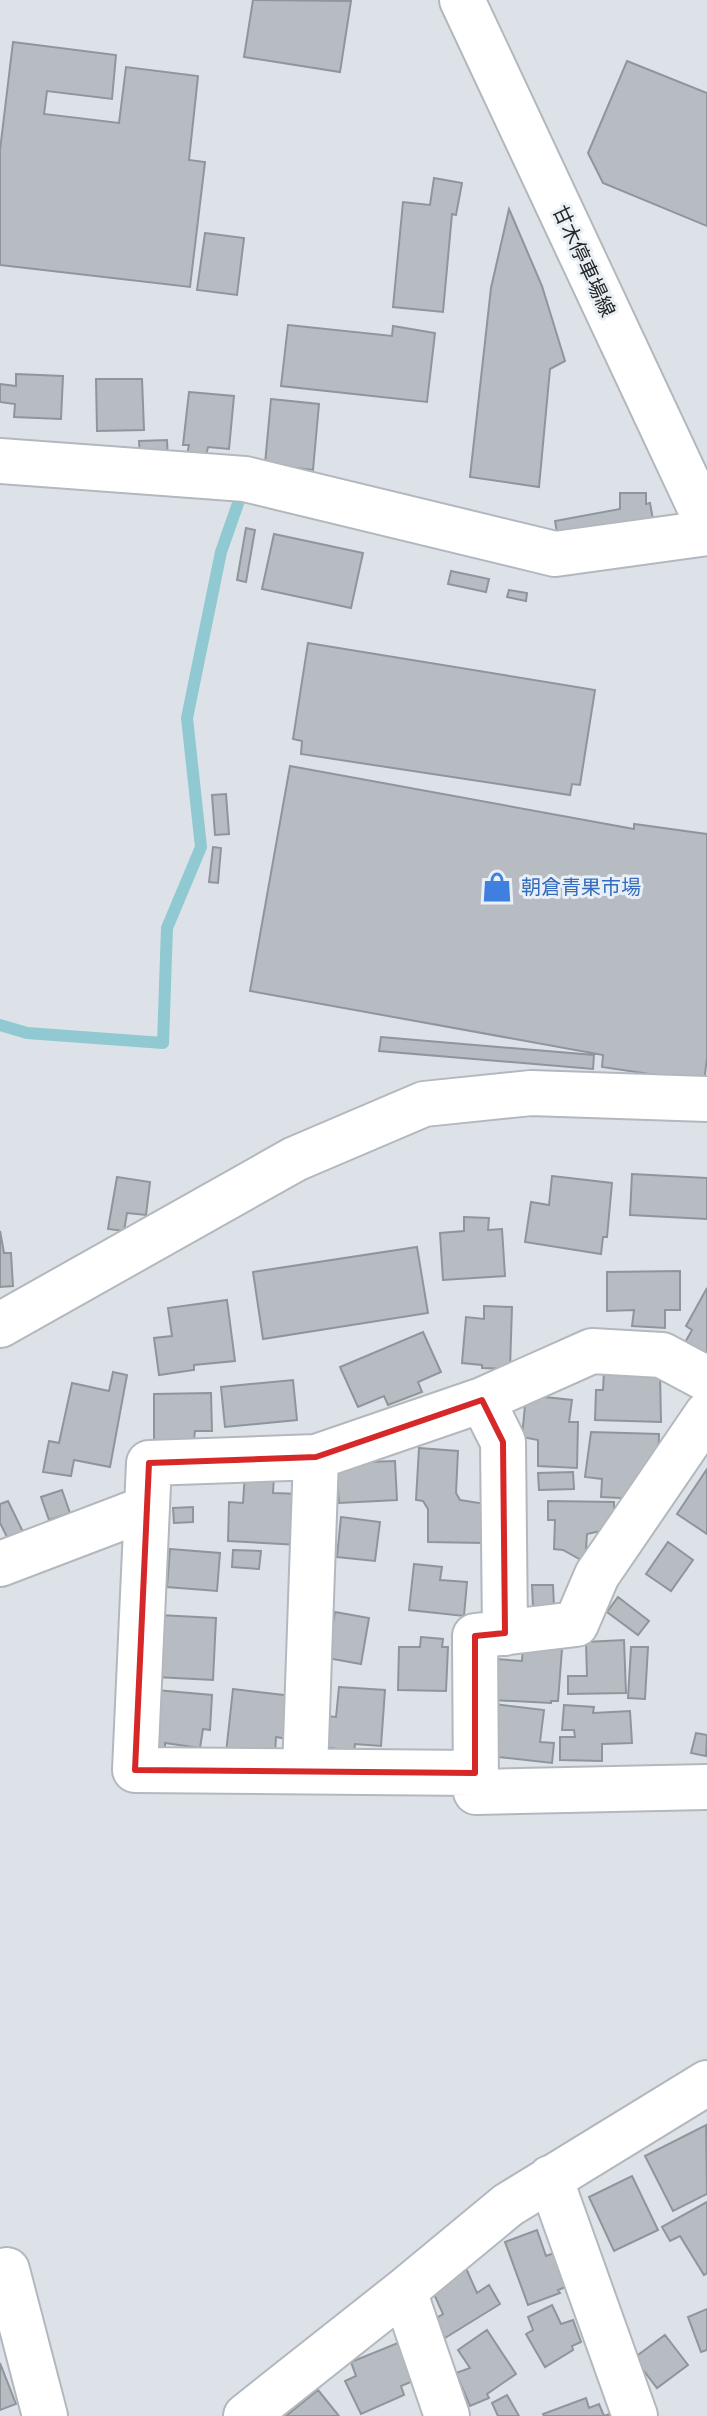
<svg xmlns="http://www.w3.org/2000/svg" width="707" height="2416" viewBox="0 0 707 2416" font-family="Lato,'Noto Sans JP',sans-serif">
<rect width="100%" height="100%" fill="#dce2e8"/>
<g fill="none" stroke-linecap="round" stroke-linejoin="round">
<path stroke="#90c9d2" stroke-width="12" d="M0,1025L27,1033L163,1043L167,928L201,847L187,718L221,552L241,495L250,497"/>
</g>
<path fill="#b6bcc2" stroke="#8f969b" stroke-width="2" d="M253,0L351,1L340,72L244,57Z
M13,42L116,55L112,99L47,91L44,114L119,123L126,67L198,76L189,160L205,162L190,287L0,265V150Z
M627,61L707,93V226L603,183L588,153Z
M434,178L462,183L456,215L452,214L443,312L393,307L403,202L430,205Z
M509,209L542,286L565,361L550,369L539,487L470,477L491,288Z
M205,233L244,238L237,295L197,290Z
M288,325L392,336L393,326L435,333L427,402L281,386Z
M16,374L63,376L61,419L14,417L15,404L0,402V384L16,386Z
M96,379H142L144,430L97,431Z
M189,392L234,396L229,449L208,447L204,464L186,460L189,445H183Z
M271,399L319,404L313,470L265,464Z
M167,440L168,459L140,460L139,441Z
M620,493H646V504L650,503L654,525L559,544L555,521L620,509Z
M246,528L255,530L246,582L237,580Z
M274,534L363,553L351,608L262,589Z
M451,571L489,579L486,592L448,584Z
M509,590L527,593L526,601L507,597Z
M308,643L595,690L580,785L572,784L570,795L301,754L302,741L293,739Z
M290,766L634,829V824L707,834V1058L704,1082L602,1067L603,1055L250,991Z
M226,794L229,834L215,835L212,795Z
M213,847L221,848L218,883L209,882Z
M381,1037L594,1055L593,1069L379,1051Z
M632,1174L707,1178V1219L630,1215Z
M552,1176L612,1183L607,1237H603L601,1254L525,1242L531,1202L549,1205Z
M117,1177L150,1182L146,1215L127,1213L124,1231L108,1229Z
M464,1217L489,1218L488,1230L502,1229L505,1276L443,1280L440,1233L464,1231Z
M0,1231L4,1253H11L13,1286L0,1287Z
M417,1247L428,1313L263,1339L253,1272Z
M680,1271V1310H665V1328L632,1326L634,1310L607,1311V1272Z
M707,1288V1359L683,1346L692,1330L686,1326Z
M227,1300L235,1361L194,1365V1370L159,1375L154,1338L172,1336L168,1308Z
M484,1306L512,1307L510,1369L482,1368V1365L462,1363L466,1317L484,1319Z
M423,1332L441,1372L418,1382L422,1392L388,1405L384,1396L358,1407L340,1367Z
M604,1370L660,1373L661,1422L595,1420L596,1390H603Z
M113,1372L127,1375L110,1467L74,1460L71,1476L43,1472L49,1441L59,1443L72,1383L109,1391Z
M293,1380L297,1420L225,1427L221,1387Z
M211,1393L212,1431H195L193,1447L154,1443V1394Z
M526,1395L572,1400L569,1422H578L577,1468L538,1466V1440L522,1437Z
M591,1432L659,1434L658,1471L643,1499L601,1497L602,1479L585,1477Z
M419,1448L458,1451L456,1493L460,1500L486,1504L483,1543L428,1542V1509L423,1501L416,1500Z
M395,1461L397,1500L339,1503L336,1463Z
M707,1469V1534L677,1514Z
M573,1472L574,1489L539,1490L538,1473Z
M245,1473L274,1475L273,1493L301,1494L299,1545L228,1541L229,1502L243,1503Z
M62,1490L70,1513L49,1520L41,1497Z
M8,1501L24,1534L9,1541L0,1523V1504Z
M548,1501L614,1502V1528L587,1534L586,1549L594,1553L588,1564L563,1550L554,1549L555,1520H548Z
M193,1507V1522L174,1523L173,1508Z
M341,1517L380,1522L375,1561L337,1557Z
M668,1542L693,1560L671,1591L646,1574Z
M170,1549L220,1553L217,1591L167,1587Z
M233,1550L261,1551L259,1569L232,1567Z
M414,1564L442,1567L440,1580L467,1582L464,1616L409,1610Z
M532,1585H553L554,1606L533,1607Z
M618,1597L649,1621L638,1635L607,1612Z
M335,1612L369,1618L361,1664L327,1658Z
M159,1615L216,1618L213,1680L156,1677Z
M421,1637L443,1639L442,1647H448L446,1691L398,1690L399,1647H420Z
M624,1640L626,1693L568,1694V1676H587L586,1642Z
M523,1646L562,1649L558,1701H551V1703L493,1700L496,1659L522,1661Z
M631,1647H648L645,1699L628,1698Z
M339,1687L385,1690L381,1746L355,1744L354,1751L322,1747L326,1716L336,1717Z
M233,1689L292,1696L287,1739L276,1737L275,1755L226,1753Z
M156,1690L212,1695L210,1730L203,1729L200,1748L165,1743V1753H150Z
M494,1704L544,1710L540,1742L554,1743L552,1763L489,1756Z
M564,1705L594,1707L593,1713L630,1711L632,1743L602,1744V1761L560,1760V1737H575L574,1730H562Z
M696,1733L707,1735L706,1756L691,1753Z
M706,2125L707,2194L673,2211L645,2156Z
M632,2176L658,2230L614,2251L589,2197Z
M707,2202V2273L704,2275L680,2236L670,2241L662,2227Z
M537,2230L546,2256L554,2253L568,2286L558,2290L560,2293L528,2305L505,2242Z
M465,2266L477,2293L489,2285L500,2304L445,2338L433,2320L443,2314L429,2283Z
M552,2305L561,2324L573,2320L581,2342L572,2346L573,2350L545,2367L526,2334L533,2330L528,2317Z
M707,2309V2350L701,2352L688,2317Z
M487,2330L516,2374L487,2394L489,2398L470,2406L456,2373L470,2368L458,2350Z
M665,2335L688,2365L657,2388L634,2358Z
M410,2338L425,2376L401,2386L404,2395L361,2414L345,2381L356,2376L351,2362Z
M0,2363L16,2404L0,2410Z
M318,2390L339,2416H286Z
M507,2395L519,2416H498L492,2403Z
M586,2398L589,2408L599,2404L604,2416L615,2412L617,2416H544L543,2414Z"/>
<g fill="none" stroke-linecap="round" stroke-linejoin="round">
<g stroke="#b2b8be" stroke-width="48">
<path id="minor" d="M0,461L245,479L555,554L707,533
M0,1325L295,1159L424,1104L531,1093L707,1099
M707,1414L597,1575L576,1624L475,1636L476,1792L707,1787
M0,1564L147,1508
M505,1633L503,1442L482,1400L592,1351L662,1355L707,1379
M305,1771L316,1457
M475,1773L135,1770L149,1463L316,1457L482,1400
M550,2178L635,2416
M0,2272L7,2270L45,2416
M404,2291L447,2416
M246,2416L404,2291L508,2205L707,2083"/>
</g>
<g stroke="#b2b8be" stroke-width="48">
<path id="major" d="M462,0L707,523"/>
</g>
<use href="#minor" stroke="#fff" stroke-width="44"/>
<use href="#major" stroke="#fff" stroke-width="44"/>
</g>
<path fill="none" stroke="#d62828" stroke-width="6" stroke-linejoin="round" d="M482,1400L503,1442L505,1633L475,1636V1773L135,1770L149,1463L316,1457Z"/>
<defs>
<g id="shop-bare" transform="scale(2.4)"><path d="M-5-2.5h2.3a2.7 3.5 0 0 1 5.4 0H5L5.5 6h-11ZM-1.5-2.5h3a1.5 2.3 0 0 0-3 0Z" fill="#3f7fe0" stroke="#e9f0f5" stroke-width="2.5" paint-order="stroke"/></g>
</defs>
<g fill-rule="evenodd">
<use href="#shop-bare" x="497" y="887"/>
</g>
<g text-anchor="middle" stroke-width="6" stroke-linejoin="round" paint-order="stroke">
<g font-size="20" fill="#242628" stroke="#e9f0f5">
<text transform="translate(584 261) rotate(65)" y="7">甘木停車場線</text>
</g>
<g font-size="20" fill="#366cbe" stroke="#e9f0f5" text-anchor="start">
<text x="521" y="894">朝倉青果市場</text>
</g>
</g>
</svg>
